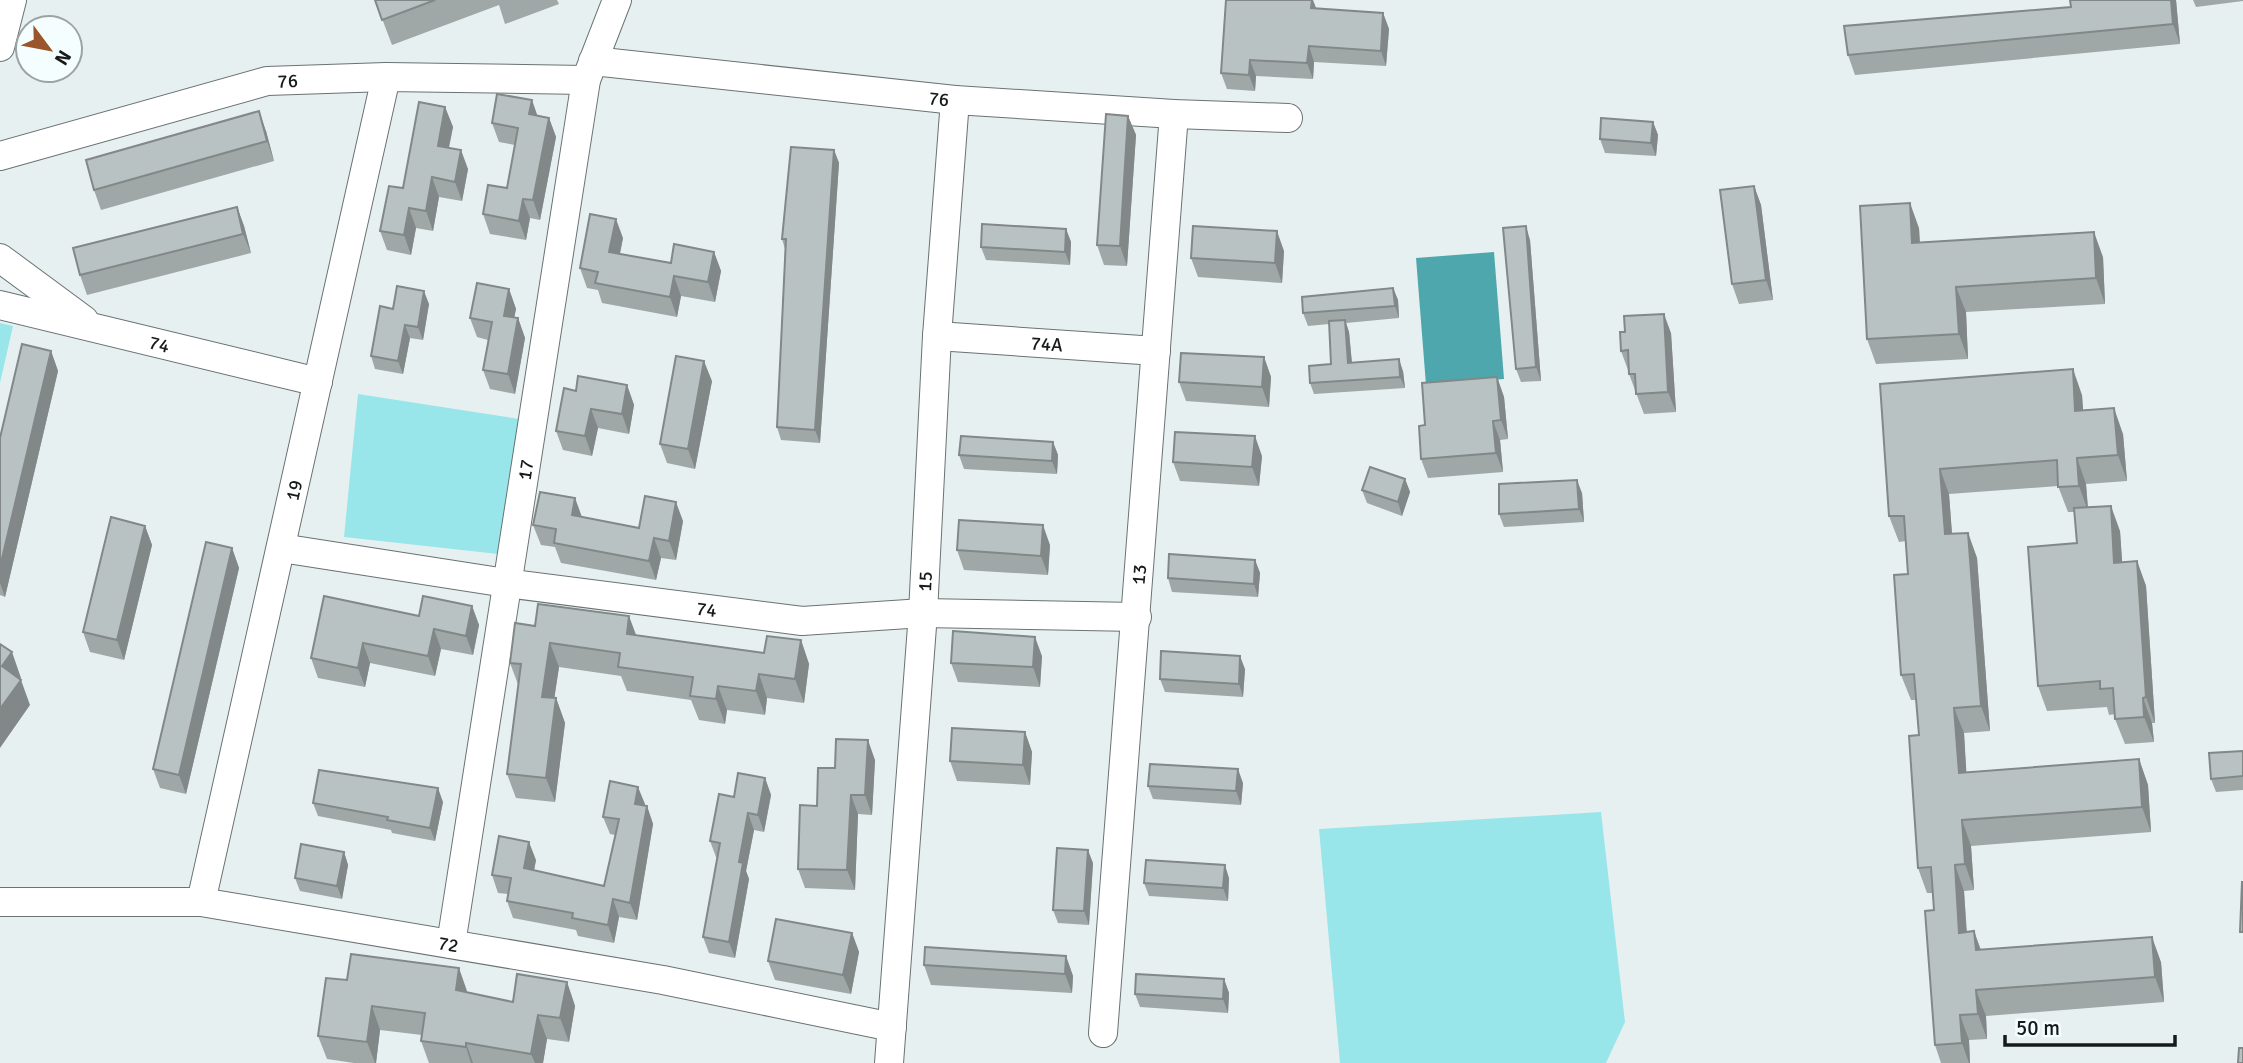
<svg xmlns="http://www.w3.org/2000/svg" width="2243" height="1063" viewBox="0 0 2243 1063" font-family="Signika,sans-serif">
<rect width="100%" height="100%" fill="#e7f0f1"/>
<path fill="#98e6ea" d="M0,323L13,326L0,383Z
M358,394L519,419L498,554L344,537Z
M1601,812L1625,1022L1606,1063H1340L1319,829Z"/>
<path fill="#4da7ac" d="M1494,252L1504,379L1426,385L1416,258Z"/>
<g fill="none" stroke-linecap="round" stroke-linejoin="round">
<g stroke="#6a7272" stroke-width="30">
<g id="minor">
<path d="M0,47L12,0"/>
<path id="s1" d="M593,61L955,100L1174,114L1288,118"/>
<path id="s2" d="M0,156L267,81L386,77L586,80"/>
<path d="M0,258L84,320"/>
<path id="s3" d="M0,305L318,382"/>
<path id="s4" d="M937,336L1156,351"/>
<path id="s5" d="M281,548L506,583L802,621L923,613L1137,617"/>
<path id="s6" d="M0,902H201L663,980L892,1027"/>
<path id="s7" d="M201,902L386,77"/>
<path id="s8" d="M451,944L586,80L617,0"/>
<path id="s9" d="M1103,1033L1174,114"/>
<path id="s10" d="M889,1063L923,613L937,336L955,100"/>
</g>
</g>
<use href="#minor" stroke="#fff" stroke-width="28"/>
</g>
<path fill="#9fa7a7" d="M375,0H557L559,4L505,24L499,5L392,45Z
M2176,0L2180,44L1855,75L1848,55L2071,7Z
M2193,0H2243V1L2196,7Z
M1316,9L1383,13L1389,29L1386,66L1314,62L1313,79L1256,76L1255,91L1227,89L1221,73Z
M445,107L453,127L449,148L468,169L462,201L439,197L433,231L416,228L411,255L387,250L380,231Z
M537,115L549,118L556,137L540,220L530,218L526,240L490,234L483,214L507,188L515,145L499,142L492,123Z
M1128,116L1136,135L1127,266L1104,265L1097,245Z
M1653,122L1658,135L1656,156L1605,153L1600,139Z
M266,131L274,161L101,210L94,190Z
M834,150L839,163L820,443L781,440L777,427L785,249L782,239Z
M1754,186L1761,205L1773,300L1739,304L1732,284Z
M237,207L244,226L251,253L87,295L80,275Z
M1919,228L1920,243L2103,257L2105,304L1966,312L1968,359L1876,364L1867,339Z
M1066,229L1071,242L1070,265L986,260L981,247Z
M623,238L620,254L671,263L714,252L721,271L715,302L681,296L677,317L602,303L598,290L587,288L580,268Z
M1530,240L1541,381L1521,382L1516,369Z
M1284,251L1282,283L1198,277L1191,258Z
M1393,288L1398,300L1399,318L1346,323L1349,332L1352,363L1403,371L1405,388L1314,394L1310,383L1331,364L1329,324L1308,326L1303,313Z
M509,289L516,309L514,317L518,318L525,338L515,394L490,389L483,370L488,340L477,337L470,318Z
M429,304L423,340L410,338L403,374L375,369L371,356L393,309Z
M1671,333L1676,412L1644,414L1629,374V370H1628L1621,351Z
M51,351L58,371L5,597L0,595V438Z
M1264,357L1271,377L1269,407L1186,401L1179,382Z
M1497,377L1504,397L1508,439L1500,440L1503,472L1428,478L1421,459L1425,425Z
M712,381L695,469L667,463L660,444Z
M1880,384L2082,395L2083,411L2123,434L2127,481L2086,484L2088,507L2120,531L2122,562L2137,561L2146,586L2155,723H2152L2154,742L2125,744L2115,719V714L2109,715L2107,707L2047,711L2038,686L2077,543L2075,512H2068L2058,486L1949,494L1952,534L1968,533L1977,558L1990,731L1964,733L1966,772L2139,759L2148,785L2151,832L1971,846L1974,890L1964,891L1967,932L1974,931L1981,950L2161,962L2164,1002L1986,1016L1987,1039L1969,1040L1970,1063H1941L1935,1045L1934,910L1933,893H1927L1918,868L1919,735L1916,700H1911L1901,675L1908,574L1906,541L1899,542L1889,516Z
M627,385L634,405L629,434L598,428L592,456L563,450L556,431L576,391Z
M1053,442L1058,455L1057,474L964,469L959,455Z
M1262,456L1259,486L1180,481L1173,462Z
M1405,479L1410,492L1402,516L1367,503L1362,490Z
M1582,493L1584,522L1504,527L1499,514Z
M575,498L582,517L639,528L683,521L676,560L661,558L656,580L561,563L555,547L541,545L533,525Z
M145,526L152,545L124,660L90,652L83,632Z
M1050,545L1048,575L964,570L957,550Z
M232,548L239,568L186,794L160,788L153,769Z
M1255,560L1260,573L1258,597L1172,592L1168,578Z
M472,606L479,625L473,655L441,649L435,676L370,663L365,687L318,678L311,658L419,616Z
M535,626L636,635L764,653L801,640L809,664L804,703L767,698L765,715L727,710L725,724L699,720L691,700L627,691L621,676L559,667L554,698H556L565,723L555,802L516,798L507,774L519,687L510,663Z
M1042,656L1040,687L958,682L951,663Z
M1245,669L1243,697L1165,692L1160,679Z
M1025,732L1032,752L1030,785L957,781L950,761Z
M2243,751V790L2216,792L2211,779Z
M875,760L872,815L858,814L855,890L805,888L798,869L817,806L835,768Z
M765,778L771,795L764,832L754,830L746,871L749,879L735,958L709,953L703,937L717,858L716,857L710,841L734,797Z
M1243,783L1241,805L1153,799L1148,786Z
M443,802L435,841L392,833L391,830L318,816L313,803Z
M645,804L644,806H647L653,824L637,920L619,917L614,943L578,936L576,930L513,918L507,901L508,894L498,893L492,875L536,860L534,870L604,886L615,835L610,834L603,817Z
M344,852L348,865L342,899L300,891L295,878Z
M1093,863L1089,925L1058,923L1053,910Z
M1229,878L1228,901L1149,896L1144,883Z
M852,933L859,952L851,994L775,980L768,961Z
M1066,956L1073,976L1072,993L931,985L924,965Z
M1224,979L1229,993L1228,1013L1140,1007L1135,994Z
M347,980L467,991V993L513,1002L567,982L575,1006L569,1042L547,1039L543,1063H429L421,1041L422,1035L380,1030L376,1063H354L327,1059L318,1036Z"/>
<path fill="#828888" d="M1312,0H1313L1318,13L1311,8Z
M2171,0H2176L2180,44L2173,24Z
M1383,13L1389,29L1386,66L1381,51Z
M1309,46L1314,62L1313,79L1307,63Z
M1250,60L1256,76L1255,91L1249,75Z
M532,100L539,120L529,114Z
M445,107L453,127L445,165L438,146Z
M259,111L266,131L274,161L267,141Z
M1128,116L1136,135L1127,266L1120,246Z
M549,118L556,137L540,220L533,200Z
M1653,122L1658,135L1656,156L1651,143Z
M461,150L468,169L462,201L455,182Z
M834,150L839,163L820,443L815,430Z
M432,177L439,197L433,231L426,211Z
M1754,186L1761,205L1773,300L1766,280Z
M523,199L530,218L526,240L519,221Z
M1910,203L1919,228L1921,269L1912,243Z
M237,207L244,226L251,253L243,234Z
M409,208L416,228L411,255L404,235Z
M616,219L623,238L616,272L609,252Z
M1526,226L1530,240L1541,381L1536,367Z
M1066,229L1071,242L1070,265L1065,252Z
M1277,231L1284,251L1282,283L1275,263Z
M2094,232L2103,257L2105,304L2096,278Z
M714,252L721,271L715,302L708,282Z
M674,276L681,296L677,317L670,297Z
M1956,287L1966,312L1968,359L1959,334Z
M1393,288L1398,300L1399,318L1395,306Z
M509,289L516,309L511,335L504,316Z
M424,291L429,304L423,340L418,327Z
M1664,314L1671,333L1676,412L1668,392Z
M518,318L525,338L515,394L508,374Z
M1345,320L1349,332L1353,375L1348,363Z
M405,325L410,338L403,374L398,361Z
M51,351L58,371L5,597L0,583V567Z
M1264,357L1271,377L1269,407L1262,387Z
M1399,359L1403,371L1405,388L1400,377Z
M704,361L712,381L695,469L688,449Z
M2073,369L2082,395L2085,437L2075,411Z
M1497,377L1504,397L1508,439L1501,420Z
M627,385L634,405L629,434L622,414Z
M2114,408L2123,434L2127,481L2118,455Z
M591,409L598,428L592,456L585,436Z
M1493,421L1500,440L1503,472L1496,453Z
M1255,436L1262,456L1259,486L1252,467Z
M1053,442L1058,455L1057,474L1052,461Z
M2077,458L2086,484L2088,511L2079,486Z
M1940,469L1949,494L1954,560L1945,534Z
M1405,479L1410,492L1402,516L1398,502Z
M1577,480L1582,493L1584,522L1579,509Z
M575,498L582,518L572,515Z
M676,502L683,521L676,560L669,541Z
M2111,506L2120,531L2124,588L2114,563Z
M1043,525L1050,545L1048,575L1041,556Z
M145,526L152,545L124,660L117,640Z
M1968,533L1977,558L1990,731L1981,706Z
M654,538L661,558L656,580L649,561Z
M232,548L239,568L186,794L179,775Z
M1255,560L1260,573L1258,597L1254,584Z
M2137,561L2146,586L2155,723L2146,697Z
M472,606L479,625L473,655L466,636Z
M629,616L638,640L627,634Z
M434,629L441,649L435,676L428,656Z
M1035,637L1042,656L1040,687L1033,667Z
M801,640L809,664L804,703L795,679Z
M363,643L370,663L365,687L358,668Z
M550,643L559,667L551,721L542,697Z
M12,652L21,678L11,692L2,666Z
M1240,656L1245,669L1243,697L1239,684Z
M759,674L767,698L765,715L756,691Z
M21,680L30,705L0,748V709Z
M718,686L727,710L725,724L716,699Z
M556,698L565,723L555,802L546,778Z
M2143,698L2152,723L2154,742L2144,717Z
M1954,708L1964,733L1968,798L1959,773Z
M1025,732L1032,752L1030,785L1023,765Z
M868,740L875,760L872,815L865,795Z
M2139,759L2148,785L2151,832L2142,807Z
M1238,769L1243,783L1241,805L1236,791Z
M765,778L771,795L764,832L758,815Z
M638,787L645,804L641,822L635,804Z
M438,788L443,802L435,841L430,828Z
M851,795L858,814L855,890L847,870Z
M647,806L653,824L637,920L630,903Z
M748,813L754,830L746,871L749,879L735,958L729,942L739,862Z
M1962,820L1971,846L1974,890L1965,864Z
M529,842L536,860L531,886L524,868Z
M1088,850L1093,863L1089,925L1084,911Z
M344,852L348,865L342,899L337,886Z
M1225,865L1229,878L1228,901L1223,888Z
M1955,865L1964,891L1968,958L1959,933Z
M613,899L619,917L614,943L608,925Z
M1974,931L1983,957L1976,950Z
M852,933L859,952L851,994L843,975Z
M2152,937L2161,962L2164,1002L2155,977Z
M1066,956L1073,976L1072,993L1065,974Z
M459,968L467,991L464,1014L456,990Z
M1224,979L1229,993L1228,1013L1223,999Z
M567,982L575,1006L569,1042L560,1018Z
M1976,990L1986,1016L1987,1039L1978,1014Z
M372,1006L380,1030L376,1063H375L367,1042Z
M538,1015L547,1039L543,1063H535L531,1054Z
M1960,1015L1969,1040L1970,1063H1969L1962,1043Z
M466,1043L473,1063H471L466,1047Z"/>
<path fill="#b9c2c2" stroke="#828888" stroke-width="2" d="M375,0H435L382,20Z
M1226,0H1312L1311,8L1383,13L1381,51L1309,46L1307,63L1250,60L1249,75L1221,73Z
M2070,0H2171L2173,24L1848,55L1844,26L2071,7Z
M497,94L532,100L529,114L549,118L533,200L523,199L519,221L483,214L488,185L507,188L518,128L492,123Z
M419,102L445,107L438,146L461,150L455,182L432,177L426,211L409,208L404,235L380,231L389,186L403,188Z
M259,111L267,141L94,190L86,160Z
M1106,114L1128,116L1120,246L1097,245Z
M1601,118L1653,122L1651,143L1600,139Z
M791,147L834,150L815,430L777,427L786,239H782Z
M1754,186L1766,280L1732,284L1720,190Z
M1910,203L1912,243L2094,232L2096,278L1956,287L1959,334L1867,339L1860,206Z
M237,207L243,234L80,275L73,248Z
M590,214L616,219L609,252L671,263L674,244L714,252L708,282L674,276L670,297L595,283L598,272L580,268Z
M982,224L1066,229L1065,252L981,247Z
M1193,226L1277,231L1275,263L1191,258Z
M1526,226L1536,367L1516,369L1503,228Z
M477,283L509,289L504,316L518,318L508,374L483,370L492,322L470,318Z
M397,286L424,291L418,327L405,325L398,361L371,356L380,306L393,309Z
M1393,288L1395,306L1303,313L1302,297Z
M1664,314L1668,392L1636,394L1635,374H1629L1628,350L1621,351L1620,332H1625L1624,316Z
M1345,320L1348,363L1399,359L1400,377L1310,383L1309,366L1331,364L1329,321Z
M22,344L51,351L0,567V438Z
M1181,353L1264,357L1262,387L1179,382Z
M676,356L704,361L688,449L660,444Z
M2073,369L2075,411L2114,408L2118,455L2077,458L2079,486L2058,487L2057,460L1940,469L1945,534L1968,533L1981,706L1954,708L1959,773L2139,759L2142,807L1962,820L1965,864L1955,865L1959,933L1974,931L1976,950L2152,937L2155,977L1976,990L1978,1014L1960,1015L1962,1043L1935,1045L1925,911L1934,910L1931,867L1918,868L1909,736L1919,735L1914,674L1901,675L1894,575L1908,574L1904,516H1889L1880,384Z
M578,376L627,385L622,414L591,409L585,436L556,431L564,388L576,391Z
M1497,377L1501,420L1493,421L1496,453L1421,459L1419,426L1425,425L1422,383Z
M1175,432L1255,436L1252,467L1173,462Z
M961,436L1053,442L1052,461L959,455Z
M1370,467L1405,479L1398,502L1362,490Z
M1577,480L1579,509L1499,514V484Z
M540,492L575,498L572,515L639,528L645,496L676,502L669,541L654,538L649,561L554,543L556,529L533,525Z
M2111,506L2114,563L2137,561L2146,697L2143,698L2144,717L2115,719L2113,688L2100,689V681L2038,686L2028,547L2077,543L2074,508Z
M111,517L145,526L117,640L83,632Z
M959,520L1043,525L1041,556L957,550Z
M206,542L232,548L179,775L153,769Z
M1169,554L1255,560L1254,584L1168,578Z
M324,596L419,616L423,596L472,606L466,636L434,629L428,656L363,643L358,668L311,658Z
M538,604L629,616L627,634L764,653L767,636L801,640L795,679L759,674L756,691L718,686L716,699L690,696L693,677L618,667L620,653L550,643L542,697L556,698L546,778L507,774L521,664L510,663L515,623L535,626Z
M953,631L1035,637L1033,667L951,663Z
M0,644L12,652L2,666L21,680L0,709Z
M1161,651L1240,656L1239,684L1160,679Z
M952,728L1025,732L1023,765L950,761Z
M836,739L868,740L865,795H851L847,870L798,869L800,805L817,806L818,768H835Z
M2243,751V776L2211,779L2209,753Z
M1150,764L1238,769L1236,791L1148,786Z
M319,770L438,788L430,828L387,820L388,817L313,803Z
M738,773L765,778L758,815L748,813L739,862L743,863L729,942L703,937L720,843L710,841L719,794L734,797Z
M610,781L638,787L635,804L647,806L630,903L613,899L608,925L572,918L573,913L507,901L511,878L492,875L499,836L529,842L524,868L604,886L619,819L603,817Z
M301,844L344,852L337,886L295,878Z
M1057,848L1088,850L1084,911L1053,910Z
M1146,860L1225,865L1223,888L1144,883Z
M2242,882H2243V932H2240Z
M776,919L852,933L843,975L768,961Z
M925,947L1066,956L1065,974L924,965Z
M351,954L459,968L456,990L513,1002L517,974L567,982L560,1018L538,1015L531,1054L466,1043V1047L421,1041L425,1013L372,1006L367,1042L318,1036L326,978L347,980Z
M1136,974L1224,979L1223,999L1135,994Z
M2239,1048H2243V1063H2238Z"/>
<g text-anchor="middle" stroke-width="5" stroke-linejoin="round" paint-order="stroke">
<g font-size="19" fill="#171a1a" stroke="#f5fefe">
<text dy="7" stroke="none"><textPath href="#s2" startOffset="298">76</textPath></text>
<text dy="7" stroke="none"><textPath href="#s1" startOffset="348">76</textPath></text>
<text dy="7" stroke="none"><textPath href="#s4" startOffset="110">74A</textPath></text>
<text dy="7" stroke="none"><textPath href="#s3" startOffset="164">74</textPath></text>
<text dy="7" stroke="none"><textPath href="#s8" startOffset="480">17</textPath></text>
<text dy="7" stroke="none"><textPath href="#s7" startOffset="422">19</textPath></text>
<text dy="7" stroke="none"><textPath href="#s9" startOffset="460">13</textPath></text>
<text dy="7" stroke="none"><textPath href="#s10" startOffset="483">15</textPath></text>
<text dy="7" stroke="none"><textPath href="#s5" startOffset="430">74</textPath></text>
<text dy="7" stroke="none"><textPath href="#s6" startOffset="452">72</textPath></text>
</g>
</g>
<g transform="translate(49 49) rotate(122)"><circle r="33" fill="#f5fefe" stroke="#9ca3a3" stroke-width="2"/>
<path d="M0-5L12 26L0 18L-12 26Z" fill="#9b552b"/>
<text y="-10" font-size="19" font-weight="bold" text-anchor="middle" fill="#171a1a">N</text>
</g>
<path d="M2005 1035v10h170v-10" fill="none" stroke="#171a1a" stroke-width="3.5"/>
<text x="2016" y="1035" font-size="21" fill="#171a1a" stroke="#f5fefe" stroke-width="5" paint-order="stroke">50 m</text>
</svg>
